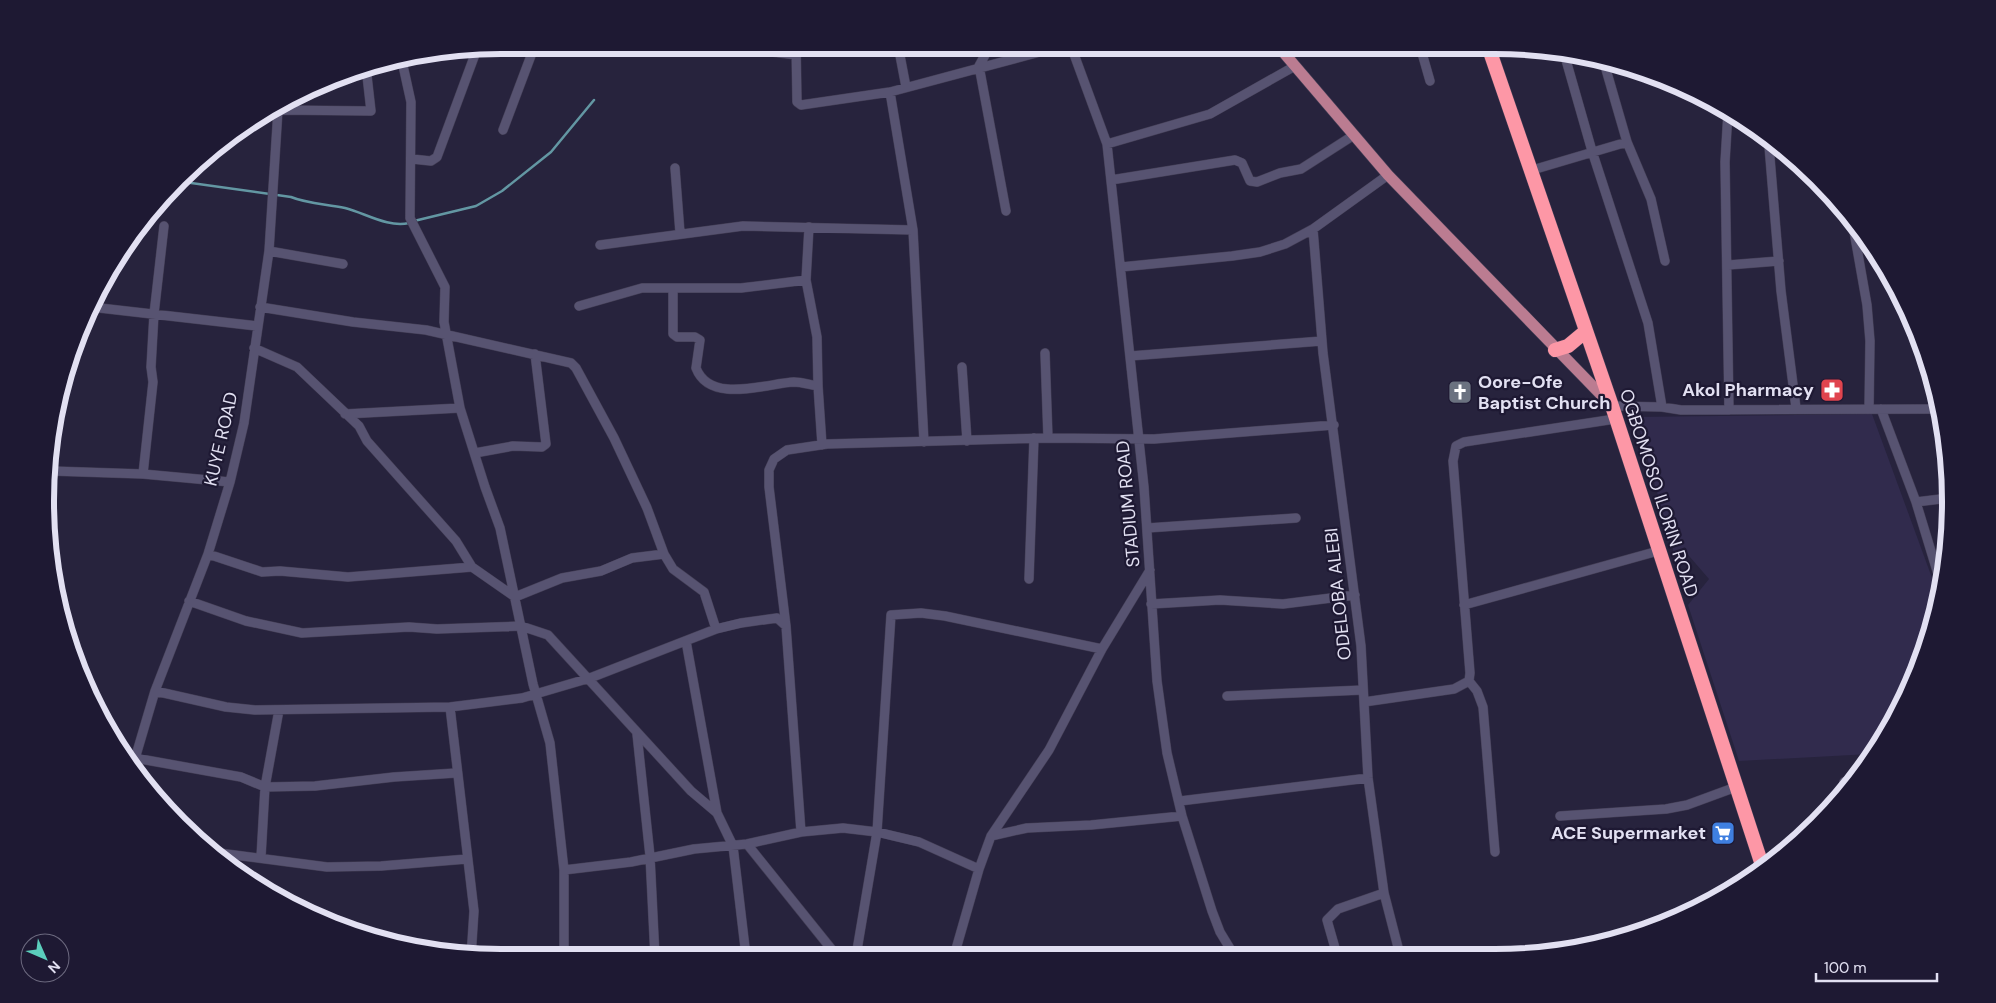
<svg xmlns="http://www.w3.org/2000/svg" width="1996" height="1003" viewBox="0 0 1996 1003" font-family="'DM Sans',sans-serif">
<rect width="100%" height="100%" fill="#27233d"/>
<path fill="#312b4d" d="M1872,414L1939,597L1936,619L1904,703L1870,754L1739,761L1688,605L1709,579L1683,549L1674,553L1636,417Z"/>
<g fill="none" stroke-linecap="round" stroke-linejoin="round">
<path stroke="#6397a3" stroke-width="2.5" d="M184,182L291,197C308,204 327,204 345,208C365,213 388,228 409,223
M414,221L476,206L502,191L551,152L594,100"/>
<g stroke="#433e55" stroke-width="10">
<path id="minor" d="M715,45L797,55
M796,45L797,102L801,105L890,92L1062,46
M898,45L906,87
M983,45L985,55L979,66L1006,211
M1071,46L1107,144L1144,487L1157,681L1167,753L1182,816L1212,911L1220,932L1234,955
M1420,46L1430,81
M1564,53L1592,151L1648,323L1662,407
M1603,59L1627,142L1651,199L1665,261
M402,61L411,102L410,218L445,287L444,322L460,408L485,487L500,528L533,684L550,743L564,870V957
M890,92L913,230L924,442
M279,110L371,111L366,67
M1728,112L1725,162L1729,410
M503,130L535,45
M1107,144L1210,114L1295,66
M1769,146L1781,291L1796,408
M412,159L431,161L437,157L477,49
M675,168L680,233
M1529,171L1627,142
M1111,180L1235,160L1242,163L1250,181L1257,182L1280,173L1301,169L1354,135
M1852,220L1867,305L1870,341L1869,409
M809,227L806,280L817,337L818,386L822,445
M1313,229L1323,353L1361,646L1368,778L1384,893L1400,955
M600,245L743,226L913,230
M269,251L343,264
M1728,265L1779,261
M1121,267L1232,256L1260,252L1285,244L1313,229L1388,175
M673,288V334L677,337H695L700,340L696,368C710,405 768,383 794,382C802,382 810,385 818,386
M579,306L642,288H741L806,280
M91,307L257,326
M260,307L353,322L426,330L571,363L576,368L614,438L647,508L664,554L673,569L704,592L716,629
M254,348L297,367L359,426L367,441L456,541L472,567L515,597L562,578L601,571L632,558L664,554
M1045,353L1048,438
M1130,356L1322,341
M962,367L967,441
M1612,406L1662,407L1681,410L1939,409
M1881,409L1916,502L1941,584
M345,414L460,408
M53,438L56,405
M475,453L513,446L542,447L546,444L535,354
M52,471L143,474L230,482
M143,474L153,382L151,367L154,314L164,226
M1916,502L1949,498
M1147,528L1296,518
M208,554L262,572L280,571L348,577L472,567
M1029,579L1034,438
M189,601L246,621L302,633L409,627L437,629L521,626L548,635L691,791L717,813
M1151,604L1220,600L1283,604L1355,595
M1464,605L1658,551
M686,641L717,813L733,846L746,956
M1469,681L1477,691L1483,707L1495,852
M155,691L226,707L255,710L450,707L522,698L590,678L716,629L741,623L777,618L786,626
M1227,696L1363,690
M1364,702L1454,689L1469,681L1470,673L1453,461L1456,446L1464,442L1615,419
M450,707L474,911L471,957
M637,734L650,856L655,957
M135,758L241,777L265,787L315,786L394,777L456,773
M134,762L155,691L208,554L230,482L244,423L269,251L278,110
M1844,782L1845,791
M1180,801L1368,778
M1560,816L1666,809L1687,805L1736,787
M801,832L786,626L769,487V470L774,459L787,450L827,444L1048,438L1154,439L1334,425
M991,836L1027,828L1091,825L1182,816
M747,844L837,956
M219,853L327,867L381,866L467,859
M261,857L265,787L279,710
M564,870L631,862L694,849L747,844L801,832L843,828L877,832L919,842L979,869
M454,954L470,952
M1335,955V948L1327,920L1338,909L1384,893
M856,956L877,832L891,615L921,613L945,616L1102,649
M954,956L979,869L991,836L1049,750L1102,649L1150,570"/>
</g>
<g stroke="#433e55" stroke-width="12">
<path id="major" d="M1278,46L1388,175L1611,405"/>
</g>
<g stroke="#433e55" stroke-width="15">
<path id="highway" d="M1488,46L1612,406L1763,868
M1555,350L1568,346L1586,331"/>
</g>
<use href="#minor" stroke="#575371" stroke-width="9"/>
<use href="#major" stroke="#bb7c91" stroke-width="11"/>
<use href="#highway" stroke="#fd97a6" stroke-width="14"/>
</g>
<defs>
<g id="pharmacy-square" transform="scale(1.25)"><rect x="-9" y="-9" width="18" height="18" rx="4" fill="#e0444e" stroke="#1e1933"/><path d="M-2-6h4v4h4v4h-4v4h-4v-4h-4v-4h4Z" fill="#fff"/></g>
<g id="church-square" transform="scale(1.25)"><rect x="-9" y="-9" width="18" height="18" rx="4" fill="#6b7280" stroke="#1e1933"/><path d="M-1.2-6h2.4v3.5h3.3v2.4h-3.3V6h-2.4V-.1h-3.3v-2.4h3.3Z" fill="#fff"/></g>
<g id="supermarket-square" transform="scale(1.25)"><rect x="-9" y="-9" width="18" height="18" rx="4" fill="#3f7fe0" stroke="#1e1933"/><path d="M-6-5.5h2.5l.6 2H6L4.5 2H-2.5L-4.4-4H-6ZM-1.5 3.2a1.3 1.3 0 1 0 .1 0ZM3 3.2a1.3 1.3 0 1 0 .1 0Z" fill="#fff"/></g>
</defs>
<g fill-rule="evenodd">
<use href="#pharmacy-square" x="1832" y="390"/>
<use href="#church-square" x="1460" y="392"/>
<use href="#supermarket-square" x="1723" y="833"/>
</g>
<g text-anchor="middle" stroke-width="4.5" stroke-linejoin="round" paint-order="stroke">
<g font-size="18" font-weight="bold" fill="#e2e0f2" stroke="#1e1933" text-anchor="end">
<text x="1478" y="388" text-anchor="start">Oore-Ofe<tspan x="1478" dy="21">Baptist Church</tspan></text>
<text x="1814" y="396">Akol Pharmacy</text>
<text x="1706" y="839">ACE Supermarket</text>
</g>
<g font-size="18" fill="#e2e0f2" stroke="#1e1933">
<text transform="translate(221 439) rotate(-77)" y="6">KUYE ROAD</text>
<text transform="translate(1659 493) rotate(72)" y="6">OGBOMOSO ILORIN ROAD</text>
<text transform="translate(1128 504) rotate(-95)" y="6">STADIUM ROAD</text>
<text transform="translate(1338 594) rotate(-96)" y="6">ODELOBA ALEBI</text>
</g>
</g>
<path d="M0 0H1996V1003H0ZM501 54H1495A447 447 0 0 1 1942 501V502A447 447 0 0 1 1495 949H501A447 447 0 0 1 54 502V501A447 447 0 0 1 501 54Z" fill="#1e1933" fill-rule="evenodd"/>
<path fill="none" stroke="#e2e0f2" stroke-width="6" d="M501 54H1495A447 447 0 0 1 1942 501V502A447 447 0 0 1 1495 949H501A447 447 0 0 1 54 502V501A447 447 0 0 1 501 54Z"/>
<g transform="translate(45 958) rotate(135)"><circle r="24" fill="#1e1933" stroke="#6c697f"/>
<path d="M0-4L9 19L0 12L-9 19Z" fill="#5bcebc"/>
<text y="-8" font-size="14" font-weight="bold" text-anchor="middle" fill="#e2e0f2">N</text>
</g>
<path d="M1816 973v8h121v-8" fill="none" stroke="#e2e0f2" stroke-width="2.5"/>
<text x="1824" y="973" font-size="15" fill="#e2e0f2" stroke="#1e1933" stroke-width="4" paint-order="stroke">100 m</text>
</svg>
